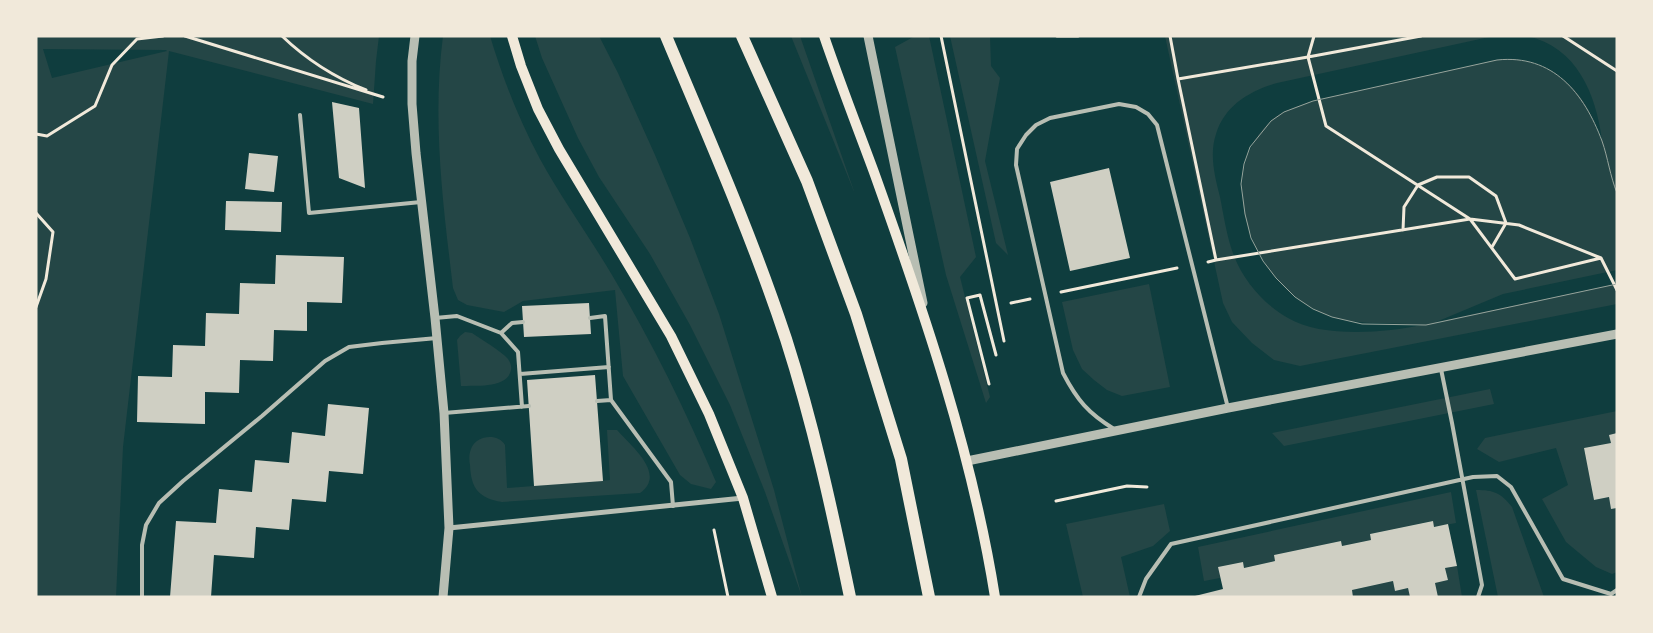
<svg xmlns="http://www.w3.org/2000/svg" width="1653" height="633" viewBox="0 0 1653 633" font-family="'Fira Sans',sans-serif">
<rect width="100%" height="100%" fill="#0f3d3e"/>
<path fill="#244646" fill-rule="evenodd" d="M36,36H379L376,61L373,104L169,51L123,447L116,597H36ZM43,49L166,50L167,51L52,78Z
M443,36H490C503,79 519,120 540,159C562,199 589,236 612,275C652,342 686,411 716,482L711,489L691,484L680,475L623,376L615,290L523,301L504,312L467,305L458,300L453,288C443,204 432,121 443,36Z
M535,36H599L618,73L655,155L690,238L719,314L774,490L802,597L765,492L730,405L690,325L650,254L599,177L578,138L542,58Z
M791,36H800L855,194Z
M915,36H929L976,257L960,277L990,397L986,403L946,275L895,47Z
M950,36H990L991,66L1000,78L985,161L1008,255L996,243Z
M1165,36H1494L1277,83C1250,91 1225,105 1216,134C1209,155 1215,177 1220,197C1224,217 1227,238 1234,256C1244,282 1265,305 1288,318C1321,338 1385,333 1421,325C1383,321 1350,328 1314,309C1251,277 1212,173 1272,120C1283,110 1299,106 1313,101L1497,60C1537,56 1570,76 1589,111C1594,121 1597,131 1602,140C1596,94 1577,47 1527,36H1617V270L1503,294L1436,322L1617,284V304L1300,366L1274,360L1252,343L1232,322L1223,303Z
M1149,284L1170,387L1122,396L1107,390L1094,380L1082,369L1073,350L1062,302Z
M465,332L472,333C482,340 500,350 508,359C510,362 512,366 511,370C507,389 476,385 461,386L457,340L460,336Z
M1490,389L1494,404L1284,446L1272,433Z
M1617,411V433L1610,435L1611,443L1584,448L1594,500L1609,497L1611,509L1617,508V572L1612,574L1596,567L1566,542L1542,499L1568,485L1556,448L1499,462L1477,449L1485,438Z
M607,430H617C631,446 667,474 640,493L502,502C479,498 471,489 470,465C469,460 469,454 471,449C476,435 498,433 505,445L507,488L610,480Z
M1476,490C1494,490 1501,493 1512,507L1544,597H1498Z
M1451,492L1456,523L1434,527L1432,521L1370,534L1371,540L1342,546L1341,541L1274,555L1275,561L1244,568L1243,562L1219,567L1220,578L1204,581L1198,547Z
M1164,504L1170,531L1153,546L1121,557L1130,597H1083L1066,524Z
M1457,566L1462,597H1438L1435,583L1448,580L1445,568Z
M1393,581L1395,591L1408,588L1410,597H1353L1352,590Z"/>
<path fill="#cfcfc3" d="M332,102L359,108L365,188L339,178Z
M249,153L278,156L274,192L245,189Z
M1109,168L1130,258L1070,271L1050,182Z
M226,201L282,202L281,232L225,230Z
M276,255L344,257L342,303L307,302V331L274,330L273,361L240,360L239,393L205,392V424L137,422L138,376L172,377L173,345L205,346L206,313L239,314L240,283L275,284Z
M589,303L591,334L524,337L522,306Z
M595,375L603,481L534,486L527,380Z
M328,404L369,408L363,474L329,471L326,502L292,499L289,530L256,527L254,558L214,555L211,597H170L176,521L216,523L219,489L252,492L255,460L289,463L292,432L325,436Z
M1617,433V508L1611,509L1609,497L1594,500L1584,448L1611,443L1609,435Z
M1433,521L1434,527L1448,524L1457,566L1445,568L1448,580L1435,583L1438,597H1410L1408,588L1395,591L1393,581L1352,590L1353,597H1191L1223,589L1218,567L1243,562L1244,568L1275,561L1274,555L1341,541L1342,546L1371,540L1370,534Z"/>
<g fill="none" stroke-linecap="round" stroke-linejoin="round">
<path stroke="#f1e9da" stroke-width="3" d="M185,36L383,97
M282,36C306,59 336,78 366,90
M941,36L1004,341
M1057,36H1078
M1170,36L1178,79L1308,57L1421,36
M1314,36L1308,57L1326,126L1470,219L1515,279L1601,258L1617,290
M1563,36L1617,71
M1178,79L1216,260L1208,262
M36,134L47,136L95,106L112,65L137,39L163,36
M36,213L53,232L46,279L36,307
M1403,230L1404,207L1418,185L1437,177H1469L1496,196L1506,223L1492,247
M1216,260L1470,219L1519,225L1601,258
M1061,292L1177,268
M1011,303L1030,299
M989,384L967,298L980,295L996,355
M1056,501L1127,486L1147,487
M714,530L728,597"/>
<path stroke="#b8beb3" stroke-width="4" d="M300,115L309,213L421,202
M435,318L457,316L501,333L518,352L522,407
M590,318L605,316L611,400
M501,333L512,323L523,322
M1441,369L1452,423L1482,585L1478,597
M520,374L609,367
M597,401L611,400L671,482L673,506
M444,413L529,406
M1114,429C1088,413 1077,400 1063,373L1016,165L1017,149L1026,135L1036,125L1050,118L1119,104L1136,107L1148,114L1157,125L1228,408
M142,597V545L146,525L159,503L183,481L262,416L325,361L349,347L382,343L437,338
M1139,597L1146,579L1171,544L1473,477L1497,476L1511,487L1563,579L1611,594L1617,590"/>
<path stroke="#b8beb3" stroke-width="5" d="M449,528L743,498"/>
<path stroke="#b8beb3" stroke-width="9" d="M415,36L412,61V104L416,153L435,318L444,413L449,528L443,597
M868,36L923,303
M967,461L1228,408L1617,334"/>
<path stroke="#f1e9da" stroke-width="10" d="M512,36L521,66L538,109L559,149L671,336L709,414L743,498L772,597
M824,36C840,83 858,129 875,175C924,312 972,452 995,597"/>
<path stroke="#f1e9da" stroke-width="12" d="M666,36C708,136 752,236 786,339C813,423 832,510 850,597
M742,36L807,181L856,314L901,459L929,597"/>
<path stroke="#97a49c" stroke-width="1" d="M1617,193C1610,176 1608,158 1602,141C1584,93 1553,54 1497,60L1313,101L1284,112L1271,121L1250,147L1244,164L1241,184L1245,214L1251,238L1263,261L1276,278L1295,297L1313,309L1332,317L1362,324L1426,325L1617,284"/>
</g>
<rect width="1653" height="633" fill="none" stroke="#f1e9da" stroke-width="75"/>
</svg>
